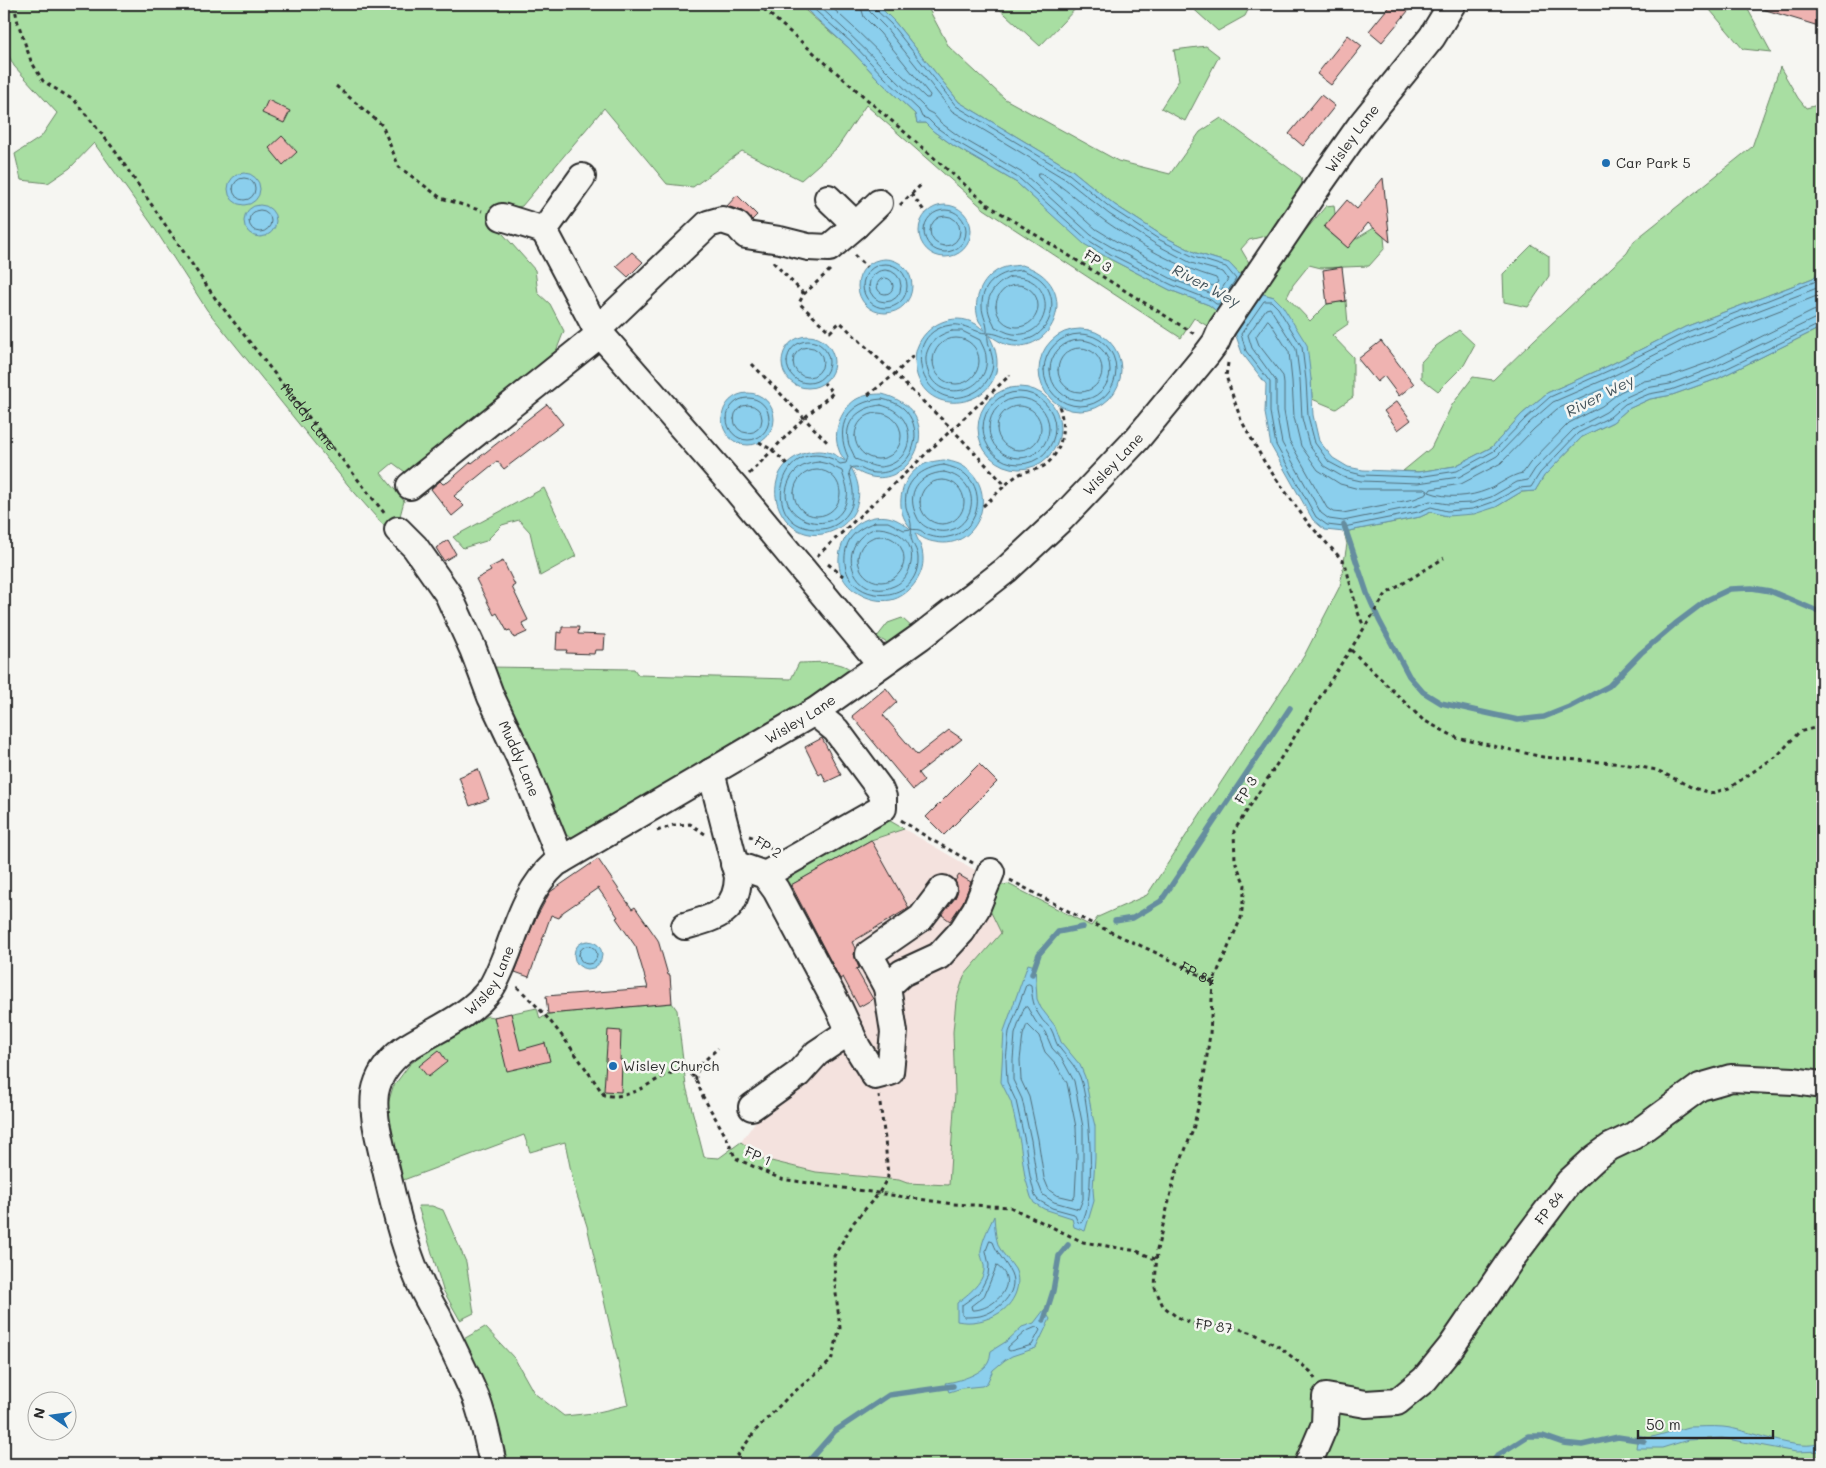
<svg xmlns="http://www.w3.org/2000/svg" width="1826" height="1468" viewBox="0 0 1826 1468" font-family="Mali,sans-serif">
<rect width="100%" height="100%" fill="#f6f6f2"/>
<filter id="ink" filterUnits="userSpaceOnUse"><feTurbulence type="fractalNoise" baseFrequency=".02" numOctaves="2"/><feDisplacementMap in="SourceGraphic" scale="10" xChannelSelector="R" yChannelSelector="G"/><feConvolveMatrix kernelMatrix="1 2 1 2 8 2 1 2 1" color-interpolation-filters="sRGB"/></filter>
<g filter="url(#ink)">
<path fill="#f4e2de" d="M885,818L980,873L986,902L1001,933L964,976L953,1032L955,1093L950,1185L906,1183L899,1180L816,1172L763,1159L741,1142L755,1122L848,1044L866,1032L778,880Z"/>
<path fill="#a8dea2" stroke="#6a8466" d="M4,4H798L849,48L881,82L915,114L917,123H925L933,131L954,146L1017,183L1085,244L1110,259L1170,290L1209,305L1219,313L1209,327L1194,318L1181,338L984,209L866,105L837,148L801,180L742,151L693,187L667,184L604,108L522,206L495,212L496,226L535,270L538,293L550,304L564,331L555,354L405,472L393,463L381,473L404,501L400,516L383,525L348,485L207,310L151,223L94,143L70,168L48,183L21,180L15,154L41,137L57,113L14,66L4,46Z
M877,4H926L949,47L1005,99L1118,161L1170,174L1200,132L1221,118L1301,177L1303,190L1273,234L1249,240L1241,249L1251,266L1243,278L1229,263L1196,253L1163,236L1115,205L1072,170L959,102L894,21Z
M994,4H1080L1040,46Z
M1188,4H1251L1245,16L1218,31Z
M1710,4H1745L1771,52L1743,49L1710,10Z
M1206,46L1219,56L1185,121L1161,108L1179,80L1174,50Z
M1780,67L1798,98L1806,108L1814,106L1822,99V269L1813,278L1685,327L1608,366L1547,393L1521,415L1492,447L1455,466L1418,472L1403,471L1431,448L1452,405L1473,377L1493,380L1534,340L1627,253L1634,241L1752,147Z
M1334,205L1335,214L1324,228L1347,247L1354,240L1374,228L1384,237L1385,248L1369,266L1321,268L1309,265L1293,285L1287,297L1310,321L1327,304L1346,301L1348,324L1332,335L1353,357V397L1336,409L1312,399L1311,379L1274,297L1263,294L1274,268L1326,206Z
M1532,245L1549,256V276L1528,307L1504,302L1503,274Z
M1822,327V1464H499L460,1341L485,1327L515,1359L534,1393L564,1416L594,1413L628,1405L587,1226L574,1186L565,1142L530,1152L524,1135L398,1182L386,1110L393,1087L410,1064L450,1036L487,1016L494,1017L537,1008L540,1019L548,1014L672,1003L677,1010L686,1086L704,1157L719,1158L741,1142L763,1159L816,1172L899,1180L907,1183L949,1185L955,1093L953,1032L956,1001L964,976L1001,933L986,902L993,887L1008,884L1091,926L1098,917L1147,895L1304,656L1340,586L1347,544L1344,532L1420,517L1431,512L1447,516L1496,507L1521,492L1535,491L1544,476L1582,437L1613,422L1628,409L1650,399L1672,395L1717,379Z
M1459,330L1475,345L1464,365L1438,391L1421,378V362L1436,346Z
M544,488L576,556L540,576L530,532L519,520L502,525L486,541L463,548L453,537Z
M902,618L916,631L894,647L877,637L888,623Z
M799,663C818,663 843,658 856,675L584,834L574,837L562,835L486,667L634,669L638,675L791,679Z
M885,818L904,829L871,840L784,889L778,880Z
M418,1206H432L443,1210L466,1262L474,1313L460,1320L443,1290Z"/>
<path fill="#8bcfed" stroke="#658d9f" d="M800,4H877L894,21L959,102L1072,170L1115,205L1163,236L1196,253L1229,263L1243,278L1219,313L1209,305L1170,290L1110,259L1084,244L1017,183L954,146L933,131L925,123H917L915,114L881,82L849,48Z
M228 189a16 16 0 1 1 32 0a16 16 0 1 1-32 0Z
M244 221a16 16 0 1 1 32 0a16 16 0 1 1-32 0Z
M919 231a26 26 0 1 1 52 0a26 26 0 1 1-52 0Z
M858 286a27 27 0 1 1 54 0a27 27 0 1 1-54 0Z
M1022,265C1083,283 1055,356 1008,345C1000,343 994,338 988,334C1026,398 933,428 917,375C915,366 914,357 917,348C925,325 953,311 976,324C979,326 982,329 985,331C984,328 981,324 979,321C972,303 980,282 995,272C1003,266 1012,266 1022,265Z
M1822,269V327L1717,379L1672,395L1650,399L1628,409L1613,422L1582,437L1544,476L1535,491L1521,492L1496,507L1474,514L1447,516L1431,512L1420,517L1344,532L1325,530L1313,520L1271,446L1265,413L1266,384L1242,353L1235,333L1263,294L1274,297L1282,305L1307,345L1311,379L1313,415L1319,441L1333,458L1348,467L1363,470L1418,472L1455,466L1492,447L1521,415L1547,393L1608,366L1685,327L1813,278Z
M1039 370a41 41 0 1 1 82 0a41 41 0 1 1-82 0Z
M782 362a26 26 0 1 1 52 0a26 26 0 1 1-52 0Z
M978 428a41 41 0 1 1 82 0a41 41 0 1 1-82 0Z
M722 419a26 26 0 1 1 52 0a26 26 0 1 1-52 0Z
M882,394C958,413 904,511 850,466C884,520 809,561 782,514C776,504 774,492 777,481C782,458 810,446 831,453C836,455 840,458 845,461C843,457 840,454 839,450C832,433 840,411 855,400C863,395 873,394 882,394Z
M944,460C949,461 954,462 959,464C1002,484 981,552 935,542C927,541 921,537 915,533C918,541 923,548 923,558C924,576 909,596 891,600C879,602 868,599 858,593C819,571 845,510 888,517C898,519 905,525 912,530C910,527 907,523 905,520C896,503 902,479 918,468C926,462 935,461 944,460Z
M574 955a14 14 0 1 1 28 0a14 14 0 1 1-28 0Z
M1028,964L1035,966L1037,999L1041,1008L1055,1026L1061,1042L1080,1065L1085,1077L1092,1114L1095,1126V1158L1093,1189L1094,1201L1085,1231L1074,1227L1072,1218L1044,1209L1034,1203L1031,1197L1025,1177L1020,1142L1011,1102L1001,1082L1004,1031Z
M994,1216C995,1227 995,1237 999,1247C1003,1255 1010,1261 1015,1269C1023,1285 1013,1305 999,1313C986,1321 972,1324 957,1321V1303C968,1294 986,1282 984,1265C983,1260 980,1255 981,1250C983,1238 989,1227 994,1216Z
M1044,1310L1050,1319L1036,1348L1012,1356L1005,1360L993,1370L987,1383L982,1386L962,1388L949,1392L945,1383C957,1382 982,1374 988,1363C990,1360 990,1355 991,1351L1007,1341L1022,1327L1034,1323Z
M1688,1427C1700,1427 1712,1426 1723,1427C1748,1429 1801,1454 1822,1442V1451L1796,1452L1722,1438L1688,1440L1662,1448H1636L1638,1435L1649,1438Z"/>
<g fill="none" stroke-linecap="round" stroke-linejoin="round">
<path stroke="#516d79" stroke-width="1" d="M808,4L853,44L885,78L919,110L922,117L928,119L936,127L957,142L1020,179L1088,240L1112,255L1172,285L1211,300L1216,304H1219L1236,279L1226,267L1194,257L1160,240L1112,209L1069,174L956,106L891,24L875,9L874,4
M817,4C854,37 887,72 923,106L927,111L933,114L941,123L960,137L1024,174L1091,235L1115,249L1174,280L1215,295H1218L1228,279L1223,272L1191,263L1157,245L1109,214L1065,179L952,111L886,28L870,12L868,4
M828,4C862,34 893,67 926,98H929L930,95L880,33L864,17L860,4
M1038,173H1041C1064,187 1083,205 1105,221C1139,245 1176,266 1216,278L1218,282L1213,286L1177,273L1119,243L1096,229L1038,177Z
M233 189a11 11 0 1 1 22 0a11 11 0 1 1-22 0Z
M249 221a11 11 0 1 1 22 0a11 11 0 1 1-22 0Z
M924 231a21 21 0 1 1 42 0a21 21 0 1 1-42 0Z
M930 231a15 15 0 1 1 30 0a15 15 0 1 1-30 0Z
M863 286a22 22 0 1 1 44 0a22 22 0 1 1-44 0Z
M1022,270C1029,273 1036,275 1042,281C1060,298 1052,331 1029,339C1011,345 1003,333 988,333C986,346 996,357 992,370C989,380 982,389 973,393C921,418 897,332 951,325C965,323 975,333 987,333C988,323 982,316 982,306C981,283 1001,271 1022,270Z
M869 286a16 16 0 1 1 32 0a16 16 0 1 1-32 0Z
M1822,275L1814,282L1687,332L1610,370L1550,397L1525,419L1494,451L1457,471L1418,477L1362,475L1346,471L1329,462L1315,443L1308,416L1306,380L1302,347L1278,308L1271,301H1264L1241,334L1246,351L1270,382V412L1276,445L1316,517L1327,525L1344,527L1418,512L1431,507L1447,511L1473,509L1493,502L1519,488L1531,487L1540,473L1578,433L1610,417L1625,404L1649,394L1671,390L1715,374L1822,323
M1010,277C1059,273 1054,340 1013,334C1006,333 1001,329 995,327C994,323 991,319 990,316C983,298 995,284 1010,277Z
M877 286a8 8 0 1 1 16 0a8 8 0 1 1-16 0Z
M1822,284L1817,288L1690,337L1613,376L1553,402L1529,423L1497,456L1459,477L1418,483L1361,481L1343,477L1324,466L1309,445L1302,418L1300,380L1296,349L1270,308L1266,309L1248,335L1252,348L1276,381V412L1282,443L1321,513L1329,519L1343,521L1416,506L1430,501L1448,504L1472,503L1491,497L1517,482L1528,480L1535,469L1574,429L1606,412L1622,399L1646,388L1670,384L1712,368L1816,318L1822,317
M996 306a21 21 0 1 1 42 0a21 21 0 1 1-42 0Z
M1822,294L1693,344L1616,383L1557,409L1534,429L1501,463L1461,484L1431,489L1429,492C1447,499 1470,497 1487,490C1500,485 1510,475 1523,473L1530,463L1569,423L1602,406L1620,392L1644,381L1668,377L1710,362L1813,311L1822,309
M1268,320L1270,322L1289,352L1292,381L1294,417L1301,446L1318,470L1340,484L1359,489H1425L1428,491L1427,494L1414,499L1343,513L1333,512L1327,508L1289,440L1284,411V384L1283,376L1259,345L1256,337Z
M952,331H962L980,340C982,345 986,351 986,357C991,392 938,405 928,371C926,365 925,358 927,352C931,340 940,334 952,331Z
M1044 370a36 36 0 1 1 72 0a36 36 0 1 1-72 0Z
M933 361a23 23 0 1 1 46 0a23 23 0 1 1-46 0Z
M1050 370a30 30 0 1 1 60 0a30 30 0 1 1-60 0Z
M787 362a21 21 0 1 1 42 0a21 21 0 1 1-42 0Z
M793 362a15 15 0 1 1 30 0a15 15 0 1 1-30 0Z
M1058 370a22 22 0 1 1 44 0a22 22 0 1 1-44 0Z
M983 428a36 36 0 1 1 72 0a36 36 0 1 1-72 0Z
M989 428a30 30 0 1 1 60 0a30 30 0 1 1-60 0Z
M727 419a21 21 0 1 1 42 0a21 21 0 1 1-42 0Z
M882,399C890,401 897,403 903,408C923,426 917,460 892,470C885,473 877,474 869,472C862,470 858,465 851,468L849,473C854,489 857,506 843,519C835,527 825,530 815,529C759,526 779,438 830,458C834,459 837,462 840,464L846,463L848,457C834,426 847,401 882,399Z
M734 419a14 14 0 1 1 28 0a14 14 0 1 1-28 0Z
M881,405C920,414 916,463 881,467C872,467 864,462 855,459C854,454 851,450 849,445C842,421 860,407 881,405Z
M997 428a22 22 0 1 1 44 0a22 22 0 1 1-44 0Z
M855 436a23 23 0 1 1 46 0a23 23 0 1 1-46 0Z
M819,462L828,464L842,471C844,480 849,488 847,498C839,543 769,520 790,479C796,467 807,463 819,462Z
M944,465C952,467 959,469 965,474C988,493 977,533 948,537C941,539 932,537 925,534C924,533 921,530 919,530C916,529 914,530 911,529C912,521 908,515 906,507C902,482 922,467 944,465Z
M794 493a23 23 0 1 1 46 0a23 23 0 1 1-46 0Z
M944,472C991,482 971,541 934,530C926,528 920,524 917,517C905,493 918,474 944,472Z
M920 502a22 22 0 1 1 44 0a22 22 0 1 1-44 0Z
M875,522H888L904,530L911,529C912,532 911,534 911,536C911,543 918,550 918,558C920,610 834,606 846,549C849,534 862,527 875,522Z
M876,528C896,528 915,540 911,563C909,573 904,582 894,586C855,604 830,544 876,528Z
M858 559a23 23 0 1 1 46 0a23 23 0 1 1-46 0Z
M579 955a9 9 0 1 1 18 0a9 9 0 1 1-18 0Z
M1029,984L1031,985C1032,997 1033,1007 1041,1018C1043,1022 1048,1025 1051,1029C1054,1034 1055,1041 1058,1046C1066,1057 1075,1065 1080,1077C1090,1103 1097,1203 1081,1223L1078,1222L1074,1214L1052,1208L1038,1200L1035,1196L1030,1176L1025,1142L1016,1101L1007,1082L1006,1060L1009,1032L1026,985Z
M1027,1007L1036,1022L1045,1032L1052,1048L1062,1059L1074,1081L1083,1127V1199L1079,1209L1054,1202L1043,1195L1037,1180L1031,1140L1022,1099L1013,1080V1060L1015,1034L1024,1008Z
M1028,1025L1039,1036L1045,1052L1056,1064L1067,1083L1076,1127L1077,1158L1075,1196L1073,1199L1056,1195L1049,1190L1044,1178L1038,1139L1029,1097L1021,1080L1020,1060L1023,1035L1026,1027Z
M990,1241L993,1242C997,1254 1006,1262 1011,1273C1020,1293 997,1312 980,1316C975,1317 969,1317 964,1317L962,1315V1305L979,1293L988,1275L989,1265L986,1251Z
M997,1266C1022,1282 993,1311 972,1310L971,1306L984,1296Z
M1037,1327L1040,1330L1032,1345L1010,1351L1008,1350V1347L1025,1332Z"/>
<path stroke="#658d9f" stroke-width="5.5" d="M1344,525L1367,593L1379,620L1409,676L1423,692L1441,703L1518,720L1544,717L1569,707L1609,686L1641,653L1675,624L1707,600L1730,589L1752,588L1770,591L1822,613
M1115,921L1133,918L1161,901L1290,708
M1032,974L1039,954L1058,932L1083,927
M1044,1320L1053,1291L1059,1256L1068,1245
M806,1464L835,1431L889,1395L953,1386
M1491,1464L1498,1455L1528,1436H1543L1563,1443L1582,1445L1618,1437L1644,1441"/>
</g>
<path fill="#efb3b1" stroke="#2b2b2b" d="M1391,4H1414L1382,42L1369,31Z
M1757,4H1822V27L1756,7Z
M1348,35L1362,46L1331,85L1317,74Z
M1321,95L1335,106L1303,146L1289,134Z
M268,100L290,111L284,123L262,113Z
M282,136L297,152L283,165L269,148Z
M1383,178L1390,242L1368,223L1348,248L1324,227L1347,200L1357,209Z
M737,195L757,215L752,220L742,211L727,206Z
M632,252L643,262L628,277L616,266Z
M1342,267L1346,301L1327,304L1323,270Z
M1381,341L1414,384L1399,396L1384,376L1377,382L1358,359Z
M1397,401L1411,420L1398,430L1384,411Z
M547,404L563,424L504,469L497,461L454,496L464,506L452,516L431,489L440,481L443,484L448,482L471,462L472,463Z
M448,540L456,554L444,561L436,548Z
M503,561L515,585L512,587L528,620L522,623L527,632L514,638L510,630L507,631L497,613L494,615L476,579L491,571L489,568Z
M562,627H579L578,634L605,635L604,650H595L594,654L566,653L567,650H556L557,632L562,633Z
M886,688L897,702L883,715L917,755L949,730L962,739L918,773L924,781L913,790L852,716Z
M822,738L841,775L826,782L822,773L819,775L805,747Z
M979,764L997,782L944,835L926,817Z
M478,769L489,799L470,806L459,777Z
M871,840L909,908L852,942L855,948L854,955L859,968L856,969L873,999L859,1007L843,977L840,979L791,885Z
M598,859L632,909L635,907L658,940L668,975H670L672,1003L548,1014L546,996L648,988L636,947L616,918L618,917L598,888L563,912L559,918L551,915L529,977L515,972L534,922L550,892Z
M959,875L971,882L963,902L950,921L942,915L955,898L958,890L955,881Z
M511,1013L520,1050L545,1043L550,1061L507,1071L494,1017Z
M608,1030L621,1031L620,1060H622L621,1092L604,1091Z
M439,1050L447,1062L428,1077L419,1066Z"/>
<g fill="none" stroke-linecap="round" stroke-linejoin="round">
<g stroke="#2b2b2b" stroke-width="30">
<g id="minor">
<path d="M582,177L544,230L597,330L735,488L881,664"/>
<path d="M828,198L856,225"/>
<path d="M502,217L544,230"/>
<path d="M597,330L708,224L722,220L737,225L746,235L780,240L808,247L829,248L856,225L879,203"/>
<path d="M410,486L600,334"/>
<path id="s3" d="M398,530L415,547L448,594L473,649L491,697L519,756L561,860"/>
<path d="M734,864L765,875L776,890L839,1008L857,1047L875,1076L890,1072L894,1032L887,987L902,973L939,956L962,931L976,909L991,872"/>
<path d="M765,875L883,808V797L879,788L836,730L814,712"/>
<path d="M685,926C716,917 737,913 738,877L711,772"/>
<path d="M887,987L869,954L921,918L943,889"/>
<path d="M752,1107L798,1074L817,1053L850,1031"/>
<path id="s4" d="M493,1464C488,1442 484,1419 476,1398C464,1370 450,1342 437,1315C430,1303 423,1291 418,1278C402,1241 393,1200 384,1161C380,1140 372,1116 375,1093C378,1075 389,1061 403,1050C432,1031 470,1017 491,988C498,977 502,965 507,953C519,920 529,887 556,863L814,712L920,637L1006,570L1061,519L1137,439L1207,354L1216,342L1222,328L1318,186L1361,125L1432,37L1452,4"/>
<path id="s5" d="M1308,1464L1325,1424L1326,1397L1366,1404L1397,1402L1425,1379L1451,1347L1514,1255L1569,1182L1595,1158L1610,1147L1633,1136L1700,1087L1731,1078L1794,1081L1822,1085"/>
</g>
</g>
<g stroke="#2b2b2b" stroke-width="3" stroke-dasharray="4 4" stroke-linecap="butt">
<path id="s1" d="M14,4L18,23L31,61L43,81L75,101L113,148L215,298L385,514"/>
<path d="M758,4L988,205L1196,335"/>
<path d="M336,86L382,125L399,167L441,198L482,211"/>
<path d="M911,194L926,213"/>
<path d="M900,205L923,183"/>
<path d="M854,255L866,267"/>
<path d="M773,262L804,294"/>
<path d="M830,270L804,294L799,303L830,332L840,322L952,429L1006,486"/>
<path d="M1228,363L1226,376L1241,420L1265,463L1308,523L1345,563L1357,610L1364,627"/>
<path d="M752,364L829,444"/>
<path d="M868,395L894,375L915,354"/>
<path d="M759,442L772,450L787,464"/>
<path d="M749,474L804,418L833,393L824,383"/>
<path d="M983,506C992,499 1009,480 1018,475C1026,470 1036,471 1044,466C1063,453 1066,425 1059,406"/>
<path d="M817,556L1010,375"/>
<path d="M828,564L843,576"/>
<path d="M1351,650L1423,720L1457,738L1543,757L1624,764L1657,770L1693,788L1712,793L1729,788L1778,755L1799,732L1822,726"/>
<path d="M901,820L930,839L973,863"/>
<path d="M657,831L674,825L690,824L705,834"/>
<path d="M749,836L763,840L771,849"/>
<path id="s2" d="M1010,880L1087,921L1161,955L1213,982"/>
<path d="M517,987C554,1020 576,1055 604,1095C614,1097 624,1096 634,1092C648,1087 679,1061 693,1076C699,1082 700,1093 705,1100C716,1120 728,1137 735,1158L781,1179L953,1204L1010,1207L1083,1242L1137,1251L1157,1260"/>
<path d="M696,1080C694,1067 710,1056 718,1048"/>
<path d="M1315,1379L1311,1372L1281,1348L1253,1333L1229,1326L1201,1327L1177,1317L1163,1306L1155,1288L1157,1250L1175,1176L1193,1130L1203,1084L1210,1034L1213,982L1241,918L1245,885L1235,861L1234,831L1386,594L1444,558"/>
<path d="M734,1464L735,1459L756,1430L787,1398L831,1361L840,1328L835,1285L834,1256L854,1222L879,1193L888,1177L885,1139L879,1096"/>
</g>
<use href="#minor" stroke="#f6f6f2" stroke-width="26"/>
</g>
</g>
<g fill="#1f6fb2" stroke="#f6f6f2" stroke-width="2">
<circle cx="1606" cy="163" r="5"/>
<circle cx="613" cy="1066" r="5"/>
</g>
<g text-anchor="middle" stroke-width="5" stroke-linejoin="round" paint-order="stroke">
<g font-size="14" fill="#2b2b2b" stroke="#f6f6f2">
<text dy="5" stroke="none"><textPath href="#s4" startOffset="1789">Wisley Lane</textPath></text>
<text transform="translate(1098 261) rotate(32)" y="5">FP 3</text>
<text dy="5" stroke="none"><textPath href="#s1" startOffset="514">Muddy Lane</textPath></text>
<text dy="5" stroke="none"><textPath href="#s4" startOffset="1384">Wisley Lane</textPath></text>
<text dy="5" stroke="none"><textPath href="#s4" startOffset="979">Wisley Lane</textPath></text>
<text dy="5" stroke="none"><textPath href="#s3" startOffset="261">Muddy Lane</textPath></text>
<text transform="translate(1246 790) rotate(-58)" y="5">FP 3</text>
<text transform="translate(768 847) rotate(31)" y="5">FP 2</text>
<text dy="5" stroke="none"><textPath href="#s2" startOffset="210">FP 84</textPath></text>
<text dy="5" stroke="none"><textPath href="#s4" startOffset="559">Wisley Lane</textPath></text>
<text transform="translate(758 1156) rotate(24)" y="5">FP 1</text>
<text dy="5" stroke="none"><textPath href="#s5" startOffset="390">FP 84</textPath></text>
<text transform="translate(1214 1326) rotate(8)" y="5">FP 87</text>
</g>
<g font-size="14" fill="#2b2b2b" stroke="#f6f6f2" text-anchor="start">
<text x="1616" y="168">Car Park 5</text>
<text x="623" y="1071">Wisley Church</text>
</g>
<g font-size="15" font-style="italic" fill="#43545c" stroke="#f6f6f2">
<text transform="translate(1206 286) rotate(28)" y="5">River Wey</text>
<text transform="translate(1600 396) rotate(-27)" y="5">River Wey</text>
</g>
</g>
<rect width="1826" height="1468" fill="none" stroke="#f6f6f2" stroke-width="20"/>
<rect x="10" y="10" width="1806" height="1448" fill="none" stroke="#2b2b2b" stroke-width="2" filter="url(#ink)"/>
<g transform="translate(52 1416) rotate(283)"><circle r="24" fill="#f6f6f2" stroke="#a5a5a2"/>
<path d="M0-4L9 19L0 12L-9 19Z" fill="#1f6fb2"/>
<text y="-8" font-size="14" font-weight="bold" text-anchor="middle" fill="#2b2b2b">N</text>
</g>
<path d="M1638 1430v8h135v-8" fill="none" stroke="#2b2b2b" stroke-width="2.5"/>
<text x="1646" y="1430" font-size="15" fill="#2b2b2b" stroke="#f6f6f2" stroke-width="4" paint-order="stroke">50 m</text>
</svg>
